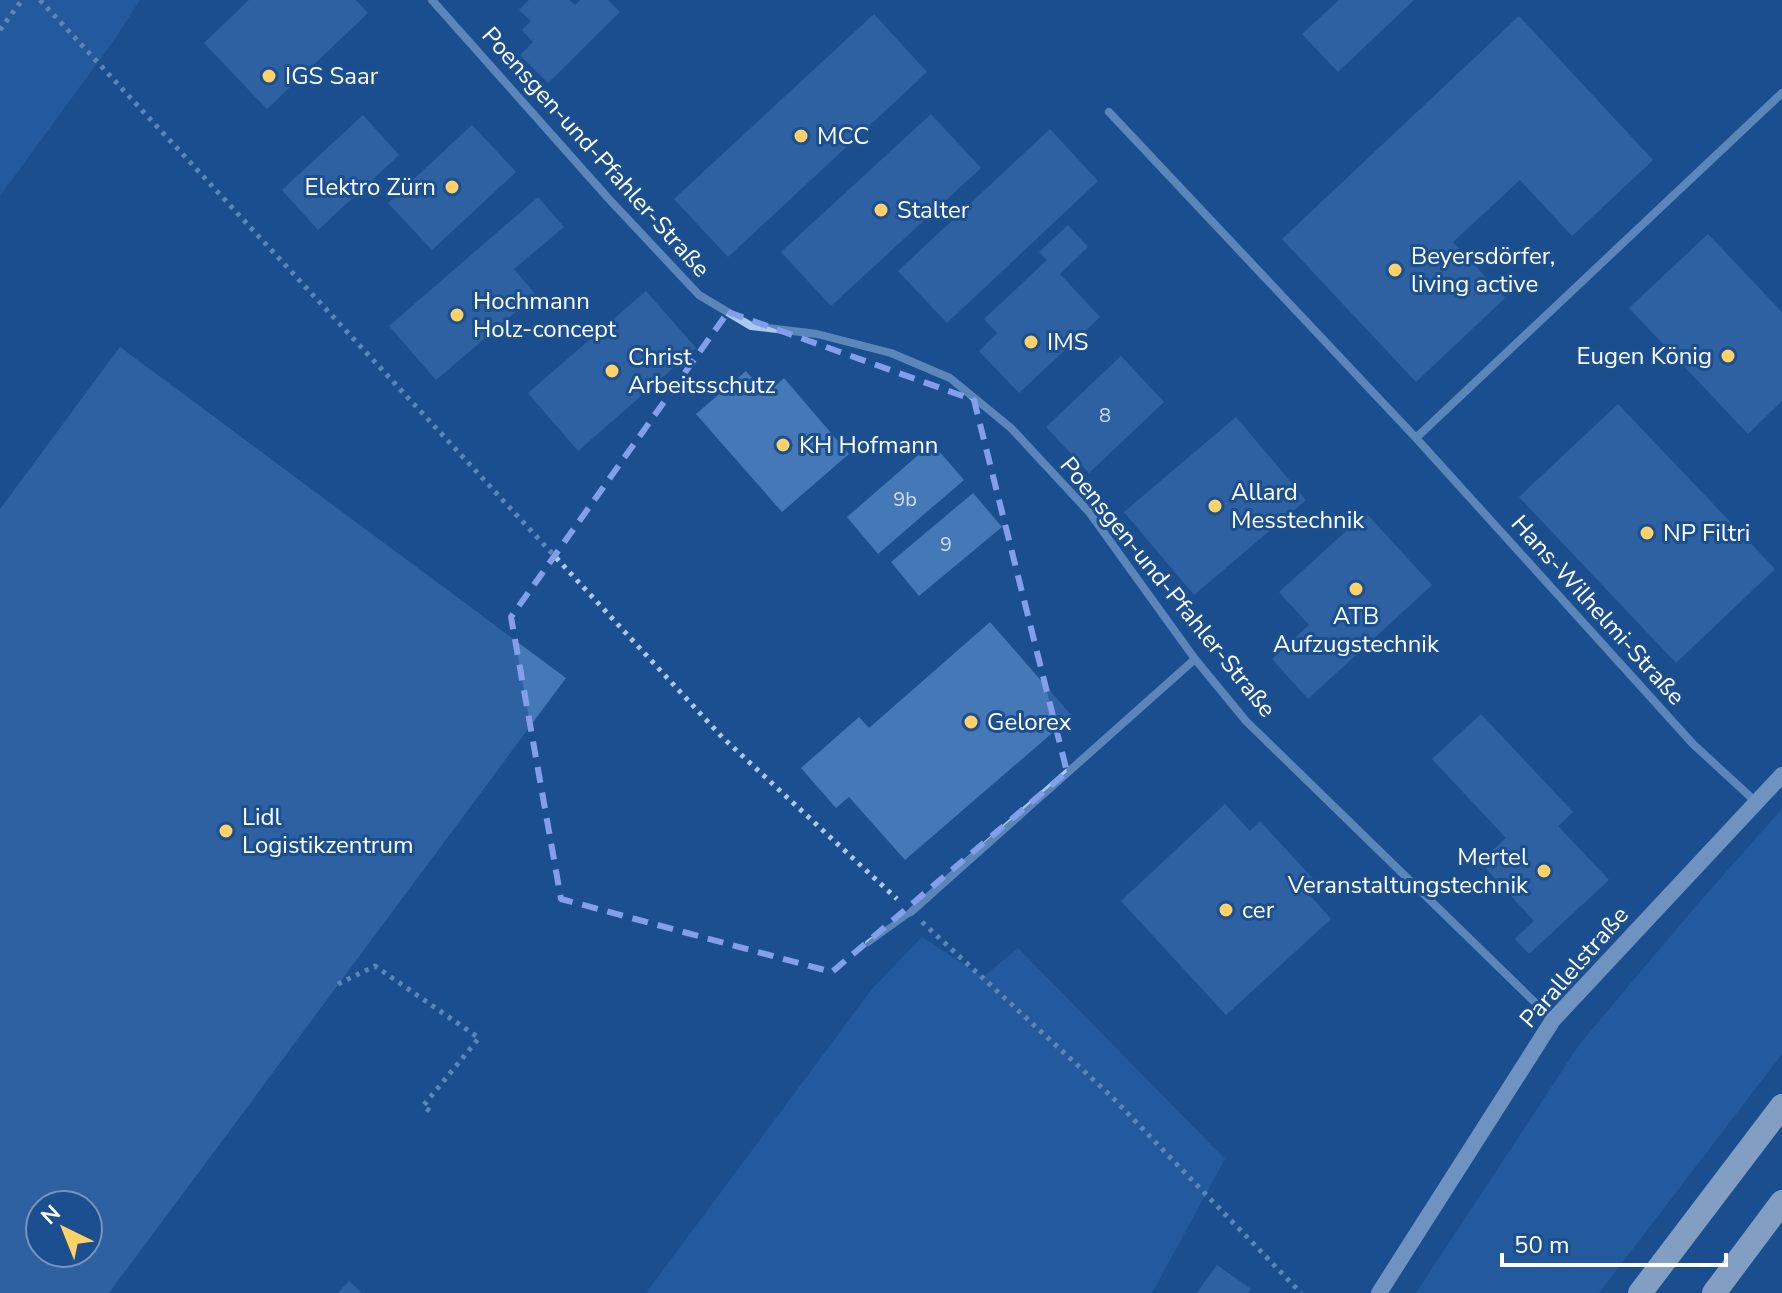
<svg xmlns="http://www.w3.org/2000/svg" width="1782" height="1293" viewBox="0 0 1782 1293" font-family="'Nunito Sans',sans-serif">
<rect width="100%" height="100%" fill="#1b4f8f"/>
<path fill="#2e69ad" d="M0,0H140L114,40L0,196Z
M1782,809V1054L1599,1293H1416L1579,1045L1696,906Z
M922,937L983,977L1018,948L1225,1159L1152,1293H646L872,989Z"/>
<path fill="#4478b7" fill-rule="evenodd" d="M249,0H356L368,13L267,109L204,43Z
M529,0H569L575,5L580,0H608L620,12L548,83L520,55L533,42L522,30L531,21L519,10Z
M1339,0H1414L1338,72L1302,34Z
M874,14L927,72L728,257L674,199Z
M1519,16L1653,160L1572,236L1520,180L1453,242L1505,298L1416,382L1282,239Z
M931,114L981,168L831,306L781,252Z
M363,115L399,155L318,230L282,190Z
M472,125L516,172L432,250L388,203Z
M1050,129L1098,181L947,323L898,271Z
M538,197L564,227L514,269L536,295L436,380L389,326Z
M1068,225L1088,247L1060,274L1100,317L1019,393L979,351L997,333L984,319L1047,260L1039,252Z
M1708,234L1782,312V401L1748,434L1629,308Z
M646,291L696,348L578,451L528,393Z
M120,347L566,678L109,1293H0V509ZM40,1205H88V1253H40Z
M1121,356L1164,402L1089,473L1046,427Z
M746,371L766,394L784,378L849,454L782,512L696,414Z
M1618,404L1775,569L1676,663L1519,497Z
M1236,417L1306,500L1194,595L1124,512Z
M932,443L964,480L878,554L847,517Z
M973,493L1002,527L919,596L891,562Z
M1366,513L1432,585L1308,699L1272,659L1309,625L1279,592Z
M990,622L1072,716L905,860L849,797L836,808L801,768L859,717L869,728Z
M1481,714L1573,812L1558,826L1609,880L1529,954L1515,939L1534,921L1480,862L1506,838L1432,759Z
M1225,804L1250,831L1260,821L1317,883L1307,892L1331,919L1226,1015L1121,901Z
M1217,1265L1251,1289L1248,1293H1197Z
M349,1281L362,1293H338Z"/>
<g fill="none" stroke-linecap="round" stroke-linejoin="round">
<path stroke="#a9c9ee" stroke-width="5" stroke-dasharray="4 6" stroke-linecap="butt" d="M40,0L722,737L897,899
M0,30L22,0
M922,922L1111,1096L1301,1293
M338,984L375,966L479,1038L423,1106L434,1114"/>
<path stroke="#a9c9ee" stroke-width="6" d="M868,943L911,912"/>
<path stroke="#a9c9ee" stroke-width="8" d="M432,0L608,198L699,295L751,326L817,334L891,353L950,378L1011,428L1089,512L1195,659L1246,721L1553,1020
M1109,112L1416,438L1693,744L1756,802
M1416,438L1782,93
M911,912L1195,659"/>
<path stroke="#d6e6fa" stroke-width="16" d="M1379,1293L1553,1020L1782,775"/>
<path stroke="#fff" stroke-width="24" d="M1640,1293L1782,1106
M1714,1293L1782,1202"/>
</g>
<path d="M0 0H1782V1293H0ZM728,312L974,400L1067,772L832,972L561,899L511,617Z" fill="#1b4f8f" fill-opacity=".55" fill-rule="evenodd"/>
<path fill="none" stroke="#839eea" stroke-width="6" stroke-dasharray="16 10" stroke-linejoin="round" d="M728,312L974,400L1067,772L832,972L561,899L511,617Z"/>
<g fill="#ffd166" stroke="#1b4f8f" stroke-width="3">
<circle cx="269" cy="76" r="8"/>
<circle cx="801" cy="136" r="8"/>
<circle cx="452" cy="187" r="8"/>
<circle cx="881" cy="210" r="8"/>
<circle cx="1395" cy="270" r="8"/>
<circle cx="457" cy="315" r="8"/>
<circle cx="1031" cy="342" r="8"/>
<circle cx="1728" cy="356" r="8"/>
<circle cx="612" cy="371" r="8"/>
<circle cx="783" cy="445" r="8"/>
<circle cx="1215" cy="506" r="8"/>
<circle cx="1647" cy="533" r="8"/>
<circle cx="1356" cy="589" r="8"/>
<circle cx="971" cy="722" r="8"/>
<circle cx="226" cy="831" r="8"/>
<circle cx="1544" cy="871" r="8"/>
<circle cx="1226" cy="910" r="8"/>
</g>
<g text-anchor="middle" stroke-width="6" stroke-linejoin="round" paint-order="stroke">
<g font-size="20" fill="#d0dded">
<text x="1105" y="422">8</text>
<text x="905" y="506">9b</text>
<text x="946" y="551">9</text>
</g>
<g font-size="24" fill="#fff" stroke="#1b4f8f" text-anchor="start">
<text x="285" y="84">IGS Saar</text>
<text x="817" y="144">MCC</text>
<text x="436" y="195" text-anchor="end">Elektro Zürn</text>
<text x="897" y="218">Stalter</text>
<text x="1411" y="264">Beyersdörfer,<tspan x="1411" dy="28">living active</tspan></text>
<text x="473" y="309">Hochmann<tspan x="473" dy="28">Holz-concept</tspan></text>
<text x="1047" y="350">IMS</text>
<text x="1712" y="364" text-anchor="end">Eugen König</text>
<text x="628" y="365">Christ<tspan x="628" dy="28">Arbeitsschutz</tspan></text>
<text x="799" y="453">KH Hofmann</text>
<text x="1231" y="500">Allard<tspan x="1231" dy="28">Messtechnik</tspan></text>
<text x="1663" y="541">NP Filtri</text>
<text x="1356" y="624" text-anchor="middle">ATB<tspan x="1356" dy="28">Aufzugstechnik</tspan></text>
<text x="987" y="730">Gelorex</text>
<text x="242" y="825">Lidl<tspan x="242" dy="28">Logistikzentrum</tspan></text>
<text x="1528" y="865" text-anchor="end">Mertel<tspan x="1528" dy="28">Veranstaltungstechnik</tspan></text>
<text x="1242" y="918">cer</text>
</g>
<g font-size="24" fill="#fff" stroke="#1b4f8f">
<text transform="translate(596 152) rotate(48)" y="8">Poensgen-und-Pfahler-Straße</text>
<text transform="translate(1168 587) rotate(51)" y="8">Poensgen-und-Pfahler-Straße</text>
<text transform="translate(1598 610) rotate(48)" y="8">Hans-Wilhelmi-Straße</text>
<text transform="translate(1574 967) rotate(-49)" y="8">Parallelstraße</text>
</g>
</g>
<g transform="translate(64 1229) rotate(317)"><circle r="38" fill="#1b4f8f" stroke="#7695bc" stroke-width="2"/>
<path d="M0-6L14 30L0 20L-14 30Z" fill="#ffd166"/>
<text y="-12" font-size="22" font-weight="bold" text-anchor="middle" fill="#ffffff">N</text>
</g>
<path d="M1502 1253v12h224v-12" fill="none" stroke="#ffffff" stroke-width="4"/>
<text x="1514" y="1253" font-size="24" fill="#ffffff" stroke="#1b4f8f" stroke-width="6" paint-order="stroke">50 m</text>
</svg>
